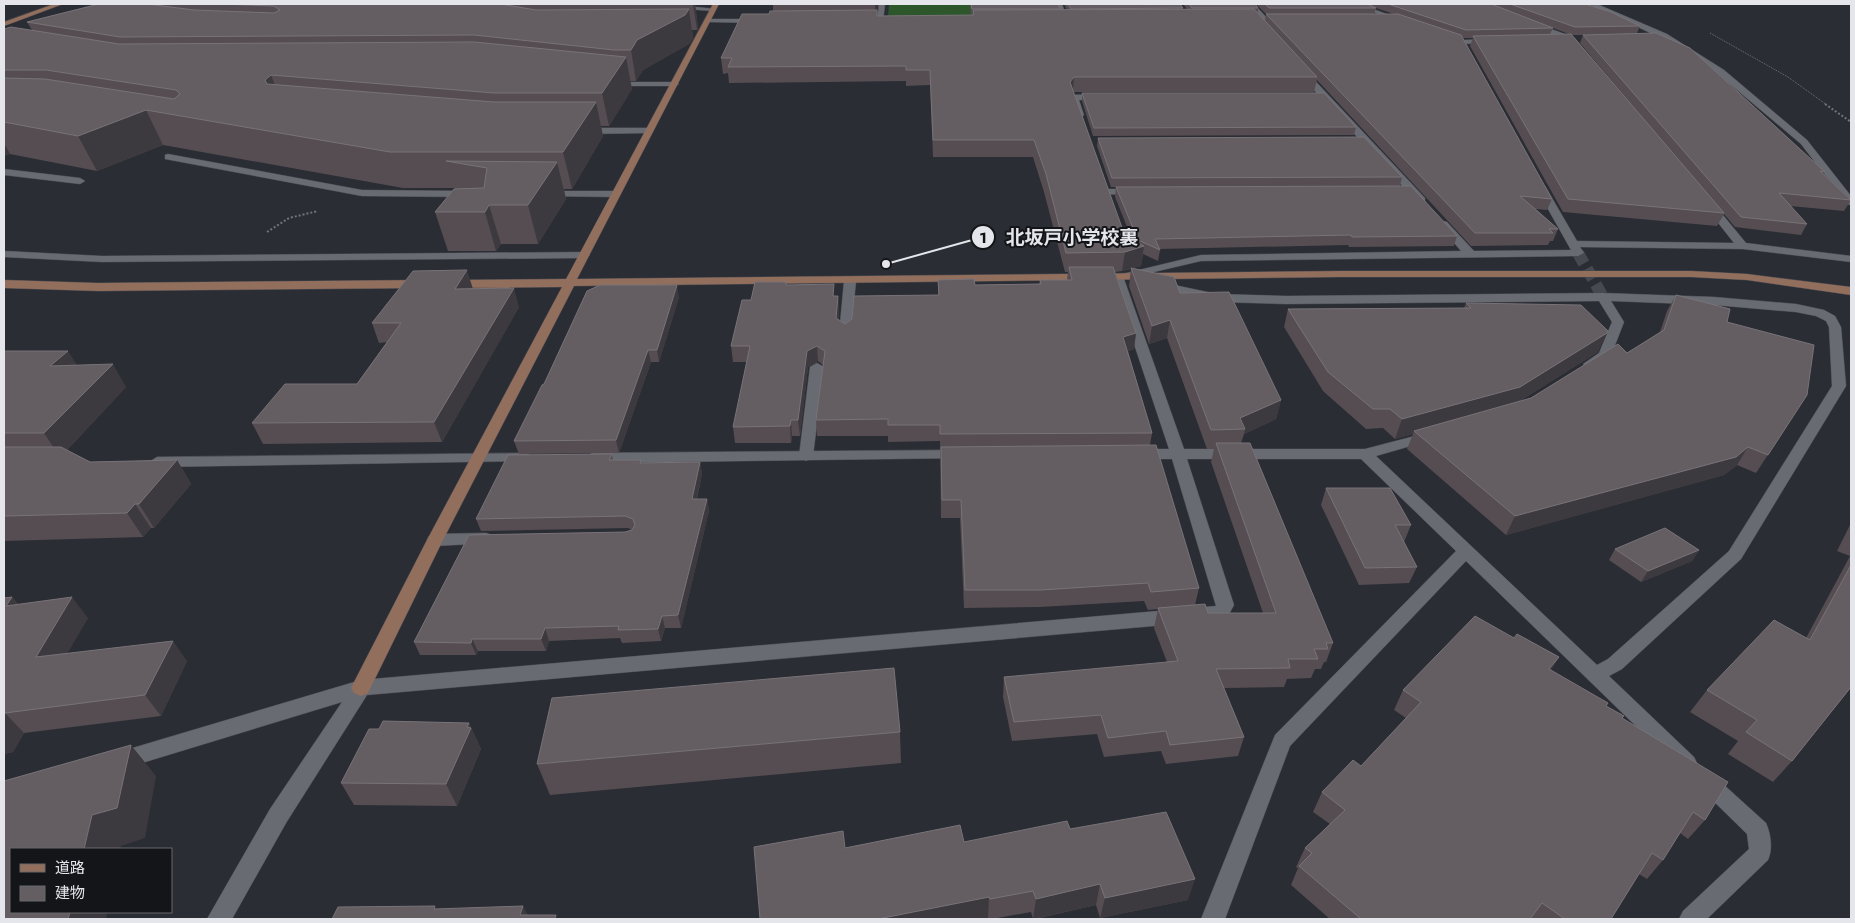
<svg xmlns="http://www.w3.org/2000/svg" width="1855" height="923" viewBox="0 0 1855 923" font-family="Jost,'Noto Sans JP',sans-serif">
<rect width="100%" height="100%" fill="#2a2d34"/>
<path fill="#2d572b" d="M889,4H1048L1053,18L888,17Z"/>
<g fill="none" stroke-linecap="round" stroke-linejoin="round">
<path stroke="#46494f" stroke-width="12" stroke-dasharray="12 6" stroke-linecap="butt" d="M1578,253L1603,297"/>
<g stroke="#4a4b51" stroke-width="1">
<path id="lane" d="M638,4H666L716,9L713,11L641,6Z
M1251,5H1255L1267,18V20H1263Z
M609,82H675L679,84L675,86H609Z
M649,128L653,131L652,133L583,134L579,131L583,128Z
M168,154L362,190L468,191L473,194L468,197L362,196L165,159V155Z
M4,169L80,178L85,181L80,184L4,175Z
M544,191H615L620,194L615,197L540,196V192Z
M4,251L102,256L584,252L590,255L584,258L102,262L4,257Z
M850,277L856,281L851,334L845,338L839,334L844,281Z
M817,363L824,367L813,456L806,461L799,456L810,367Z
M486,533L492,535L494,539L492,543L435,546L429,544L427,540L429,536L435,534Z"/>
</g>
<g stroke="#4a4b51" stroke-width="1">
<path id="street" d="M879,4H885L883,21L880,23L877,21Z
M1056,4H1062L1068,21H1064Z
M1351,4H1360L1405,21L1400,22Z
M1589,4H1597L1667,34L1724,70L1807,140L1851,196V205L1847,204L1801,144L1718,74L1661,38Z
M708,19H759L762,21L759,23L706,22Z
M1532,22L1573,37L1578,43L1571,45L1567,41L1530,25Z
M1445,34L1463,40L1491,39L1495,41L1491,43L1462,44L1442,38Z
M1299,70H1305L1425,198V202H1417L1299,74Z
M1071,95L1102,94L1106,97L1102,100H1079L1084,115L1080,118L1076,115Z
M1540,183L1545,186L1577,241L1734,243L1704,205L1709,202L1713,203L1746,243L1851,256V262L1743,249L1580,247L1584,253L1578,256L1201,261L1124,279L1184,449H1365L1430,432L1435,433L1437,436L1435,439L1376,456L1597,665L1608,659L1729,551L1832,386L1829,327L1826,321L1816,316L1796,312L1714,305L1611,301L1624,322L1610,358L1590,368L1583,364L1599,353L1612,322L1599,301L1286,304L1217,302L1160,290L1154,286L1160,282L1217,294L1286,296L1603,293L1714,297L1796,304L1824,310L1835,316L1841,327L1846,386L1741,559L1622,669L1609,676L1694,757L1697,763L1694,769L1687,772L1680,769L1466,561L1290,746L1225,919H1201L1275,735L1456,551L1361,459H1187L1234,605L1228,616L1211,621L367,695L286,823L232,919H207L270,809L342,702L119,770L112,767L109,761L112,755L119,752L361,680L1216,606L1172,459H1140L1133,454L1140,449H1169L1112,278L1114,276L1201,255L1461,251L1438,224L1443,221L1447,222L1474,251L1571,250L1535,186Z
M1106,189H1136L1141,192L1136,195L1102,194V190Z
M959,450L966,455L964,458L592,463L585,458L592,453Z
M527,453L534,458L532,461L157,467L149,462L157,457Z
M1705,771L1712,774L1766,823C1771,834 1773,849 1768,860L1707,919H1679L1683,911L1749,849L1747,834L1698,786L1695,780L1698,774Z"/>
</g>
<g stroke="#4a4b51" stroke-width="1">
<path id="secondary" d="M54,4H63L4,26V22Z
M713,4H719L577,279L1341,271H1691L1747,274L1851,287V295L1747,280L1691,277H1341L574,286L443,540L368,693L361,696L354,693L351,688L427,540L562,287L453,288L447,284L453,280L566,279Z
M4,280L98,283L422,280L428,284L422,288L98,291L4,288Z"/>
</g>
<path stroke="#72747b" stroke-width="1" stroke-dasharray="1 1" stroke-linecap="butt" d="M1710,33L1788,77L1827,105"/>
<path stroke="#72747b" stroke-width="2" stroke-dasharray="2 2" stroke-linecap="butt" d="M1825,104L1851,122
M267,232L289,218L318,211"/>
<use href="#lane" fill="#696b73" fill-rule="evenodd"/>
<use href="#street" fill="#696b73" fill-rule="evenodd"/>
<use href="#secondary" fill="#926e5d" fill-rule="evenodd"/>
</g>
<path fill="#554d52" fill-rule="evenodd" d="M99,4H695L698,28L697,30H692L693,38L689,44L643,70L636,81H630L632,89L609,126H601L603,136L572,189H564L566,199L538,244H501L496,251H448L435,212L455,188H403L163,145L97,171L10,154L4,156V29L32,30L27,22Z
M773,4H878L876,10L878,16L971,15L970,4H1058L1060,10H1067L1064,4H1180L1183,8V9H1187L1183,4H1255L1258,8V13L1265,21L1266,14L1256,4H1585L1640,26L1637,33L1825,172L1824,174L1851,200L1844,211L1790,206L1807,224L1801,235L1735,227L1724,214L1717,226L1563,212L1470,46L1473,38H1462L1552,199L1547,210L1536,209L1558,229L1553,241H1550L1548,245L1471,246L1317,80L1314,92H1073L1125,236L1132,239L1115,197L1116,187H1111L1097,146L1098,138L1402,177L1400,186L1457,236L1454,246L1349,247L1348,245L1159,249L1160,250L1158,261L1143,254L1141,266L1132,268L1180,293L1281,400L1276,419L1244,434L1241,443L1333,643L1326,662H1324L1321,669H1315L1311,678L1287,679L1284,687L1224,688L1244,737L1238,756L1166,764L1161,751L1104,757L1097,734L1012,741L1003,697L1004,677L1167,662L1154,628L1158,609L1148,610L1144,601L1040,607L964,608L960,518H941L940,441L888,442V436H817L816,420L823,365L818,361L808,367L800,436H792L791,443H735L733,427L747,362H733L731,346L751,300L787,285L835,296H838L839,311L838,320L845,324L938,295V280L975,285L1039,284L1040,280H1067L1068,272H1065L1044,192L1033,157H933L930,85L906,86V81L729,83L728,73L723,74L721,58L769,14L773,11ZM1376,8L1394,14H1374ZM1553,28L1569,34H1550ZM1572,35H1583L1580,43L1647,123ZM1131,269L1129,286L1149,344L1167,338L1207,449H1214L1211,462L1263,613H1208L1195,605L1199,588L1150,445L1152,433L1128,351L1134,349L1136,333L1115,272L1122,271Z
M1082,93L1356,127L1354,135L1093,136L1082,101Z
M473,288L519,307L442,442L263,444L252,423L357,384L387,342L379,343L372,323Z
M1676,295L1727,322L1807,395L1756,473L1737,465L1724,475L1506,535L1407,449L1413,434L1395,439L1383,428L1366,429L1323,391L1284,327L1288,309L1464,308L1466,303L1598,352L1518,402L1531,398L1627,353L1660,332L1667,311Z
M679,297L659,362H651L619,453L519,454L514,441L544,384Z
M4,351L77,365L126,387L67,450L90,462L177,460L191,484L154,528H151L143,537L4,541Z
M612,454L613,460L641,463L700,462L702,474L697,499H707L709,511L681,628H665L661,641L622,643L620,638L549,641L546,651H478L476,655H420L414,642L625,532L632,530L628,528L481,531L476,519Z
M1326,488L1411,525L1404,542L1417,567L1409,583L1359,585L1321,505Z
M1851,523V687L1792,761L1773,782L1728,754L1738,741L1690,712L1707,690L1806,638L1850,556L1837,551Z
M1615,549L1699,550L1692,561L1641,582L1609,560Z
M12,597L18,604L88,618L67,653L187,661L161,716L24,733L13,752L4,754V598Z
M1514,638L1559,657L1551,670L1606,706L1622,719L1705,820L1688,839L1680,833L1663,860L1647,879L1639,874L1611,919H1330L1291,885L1298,868L1296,867L1305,848L1330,824L1313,812L1322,792L1361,766L1406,718L1394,710L1403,690Z
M469,723L481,749L457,806L354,805L341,783L379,729Z
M900,732L901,763L550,795L537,764Z
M1070,829L1188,900L1100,918L1096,905L1035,919H1033L1031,912L992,919H988V918L981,919H760L845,848L964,842Z"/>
<path fill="#3d3a3f" d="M693,4H695L698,28L697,30Z
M875,4H878L875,16Z
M689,9L693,38L689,44L643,70L636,81L631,50L637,40Z
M626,57L632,89L609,126L602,93Z
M271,75L284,108L265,80Z
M1074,77L1073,92L1070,82Z
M596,102L603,136L572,189L563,152Z
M146,110L163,145L97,171L78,136Z
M4,143L10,154L4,156Z
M557,162L566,199L538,244L528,205Z
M489,205L501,244L496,251L485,212Z
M1144,246L1141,266L1122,271L1125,252Z
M467,270L473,289H455Z
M677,285L679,297L659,362L657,350Z
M514,288L519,307L442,442L434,422Z
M838,296L839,311L837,334L836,318Z
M1170,320L1167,338L1149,344L1152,326Z
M1136,333L1134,349L1121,353L1123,337Z
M1607,333L1598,352L1511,406L1414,431L1413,434L1395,439L1402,419Z
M817,346L818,361L808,367L800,436L798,420L807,351Z
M648,350L651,362L619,453L616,440Z
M68,351L82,373L50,366Z
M113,364L126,387L60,457L44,433Z
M1281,400L1276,419L1244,434L1245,429L1240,418Z
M791,420L792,436L791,443L790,426Z
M1748,447L1737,465L1724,475L1506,535L1515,516Z
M177,460L191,484L154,528L139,504Z
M700,462L702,474L694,512L692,499Z
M707,499L709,511L681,628L678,615Z
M135,504L151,528L143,537L127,513Z
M1699,550L1692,561L1641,582L1648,571Z
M12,597L29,617L6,606Z
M72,597L88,618L53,678L36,657Z
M662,616L665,628L661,641L658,629Z
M545,628L549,641L546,651L541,639Z
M472,639L478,651L476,655L471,643Z
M173,641L187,661L161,716L145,695Z
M1559,657L1547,677L1549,669Z
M5,713L24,733L13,752L4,754V715Z
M469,723L481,749L457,806L446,784Z
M131,745L156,776L145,838L121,846L120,849H84L92,815Z
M1195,879L1188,900L1100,918L1105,898Z
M1100,884L1096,905L1033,919L1036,899Z
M989,897L988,918L981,919H878Z
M523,906L530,919L520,915Z
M70,912H107L106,919H68Z"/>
<path fill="#645e62" stroke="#787378" d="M99,4H147L194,10L274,13L280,10L274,6L221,4H500L536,10L689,9L685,15L637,40L631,50H614L474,35L120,37L27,22Z
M971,4H1058L1060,9H972Z
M1068,4H1180L1183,8L1071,9Z
M1189,4H1255L1258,8H1192Z
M1265,4H1367L1376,8H1269Z
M1388,4H1491L1553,28L1466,30Z
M1510,4H1585L1611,12L1640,26L1575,27Z
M1254,9L1317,77H1074L1070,82L1125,236L1144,246L1125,252L1066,253L1046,174L1034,140H933L930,70H906V66L728,67L732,58H721L742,14H769L770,11L877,10V16L974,15L973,10Z
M1266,14H1398L1461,35L1552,199L1520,196L1558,229H1549L1553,233H1475Z
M11,27L119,44L474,42L626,57L602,93H494L271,75L265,80L267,84L494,102H596L563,152H390L146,110L78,136L4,122V78L45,79L174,99L180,94L176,90L46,70H4V29Z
M1656,33L1690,48L1825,172L1820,171L1851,200L1779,193L1807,224L1741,217L1583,35Z
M1571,34L1724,213L1568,199L1473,36Z
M1082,93H1324L1356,127L1094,128Z
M1364,137L1402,177L1112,178L1098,138Z
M446,161L557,162L528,205H489L485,212H435L454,189L484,188L487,168Z
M1411,186L1457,236L1352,237L1351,235L1155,239L1160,250L1138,240L1116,187Z
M1069,267H1113L1136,333L1123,337L1152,433L940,434V425H888V419L816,420L825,351L817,346L807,351L798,420H791L790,426L733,427L750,346H731L742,300H751L755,282H786V285L834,284L833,296H838L836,318L845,324L852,319L854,296L939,295L938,280L974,279L975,285L1041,284L1040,280H1072Z
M1131,268L1174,277L1180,293L1229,292L1281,400L1240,418L1245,429L1211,430L1170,320L1152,326Z
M467,270L455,289L514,288L434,422L252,423L285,384H357L401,323H372L413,271Z
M600,285H677L657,350H648L616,440L514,441L542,385L544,384L587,291Z
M1676,295L1730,309L1727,322L1814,345L1807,395L1768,455L1748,447L1736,457L1515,516L1414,431L1531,398L1618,344L1627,353L1664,330Z
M1466,303L1581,305L1608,331L1607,333L1520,387L1402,419L1390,409H1373L1328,372L1288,309L1471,308Z
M4,351H68L50,366L113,364L44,433H4Z
M1216,443H1250L1333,643H1326L1328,649H1314L1318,659H1288L1290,668L1216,669L1244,737L1170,745L1166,731L1108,738L1101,715L1014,722L1004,677L1178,661L1158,608L1205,604L1208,613H1276Z
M1156,445L1199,588L1151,592L1148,583L1041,590H965L961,500H942L941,447Z
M4,447H61L90,462L177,460L139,504H135L127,513L4,516Z
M612,454L609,460H641L640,463L700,462L692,499H707L678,615L662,616L658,629L618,630L619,626L545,628L541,639H472L471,643L414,642L469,535L625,532L632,530L635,525L633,519L625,516L476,519L508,455Z
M1326,488H1390L1411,525H1395L1417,567L1365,568Z
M1665,528L1699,550L1648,571L1615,549Z
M1851,565V687L1792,761L1746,732L1757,720L1707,690L1774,620L1810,640Z
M12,597L6,606L72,597L36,657L173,641L145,695L5,713L4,715V598Z
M1475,616L1514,638L1517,634L1559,657L1549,669L1608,703L1606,706L1624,716L1622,718L1728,782L1705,820L1693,812L1663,860L1652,853L1611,919H1565L1542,903L1530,919H1361L1299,866L1312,853L1305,848L1345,810L1322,792L1353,760L1361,766L1421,702L1403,690Z
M894,668L900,732L537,764L552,698Z
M383,721L469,723L467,727L471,728L446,784L341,783L369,729H379Z
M131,745L117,808L92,815L84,849H11V912H70L68,919H4V781Z
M1166,812L1195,879L1105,898L1100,884L1036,899L1033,891L990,899L989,897L878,919H760L754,847L843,831L845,848L960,825L964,842L1067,821L1070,829Z
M435,906L434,909L523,906L520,915H556L555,919H332L338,907Z"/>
<path fill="none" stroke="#e5e6eb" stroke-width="2" d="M886 264L983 237"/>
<g fill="#e5e6eb" stroke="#141518" stroke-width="2">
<circle cx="886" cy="264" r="5"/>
<circle cx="983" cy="237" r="12"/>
</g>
<g font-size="15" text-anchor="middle" font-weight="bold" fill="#111">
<text x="983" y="243">1</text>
</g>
<g font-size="19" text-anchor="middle" font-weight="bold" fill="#e5e6eb" stroke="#141518" stroke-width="4" stroke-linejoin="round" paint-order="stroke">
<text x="1072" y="244">北坂戸小学校裏</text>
</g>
<rect width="1855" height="923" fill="none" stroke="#e5e6eb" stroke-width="10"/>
<rect x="10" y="848" width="162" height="65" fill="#141518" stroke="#68696c"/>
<rect x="20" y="864" width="25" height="8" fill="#926e5d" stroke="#68696c"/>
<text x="55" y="873" font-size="15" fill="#e5e6eb">道路</text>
<rect x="20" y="886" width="25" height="15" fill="#645e62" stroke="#68696c"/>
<text x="55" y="898" font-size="15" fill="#e5e6eb">建物</text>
</svg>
